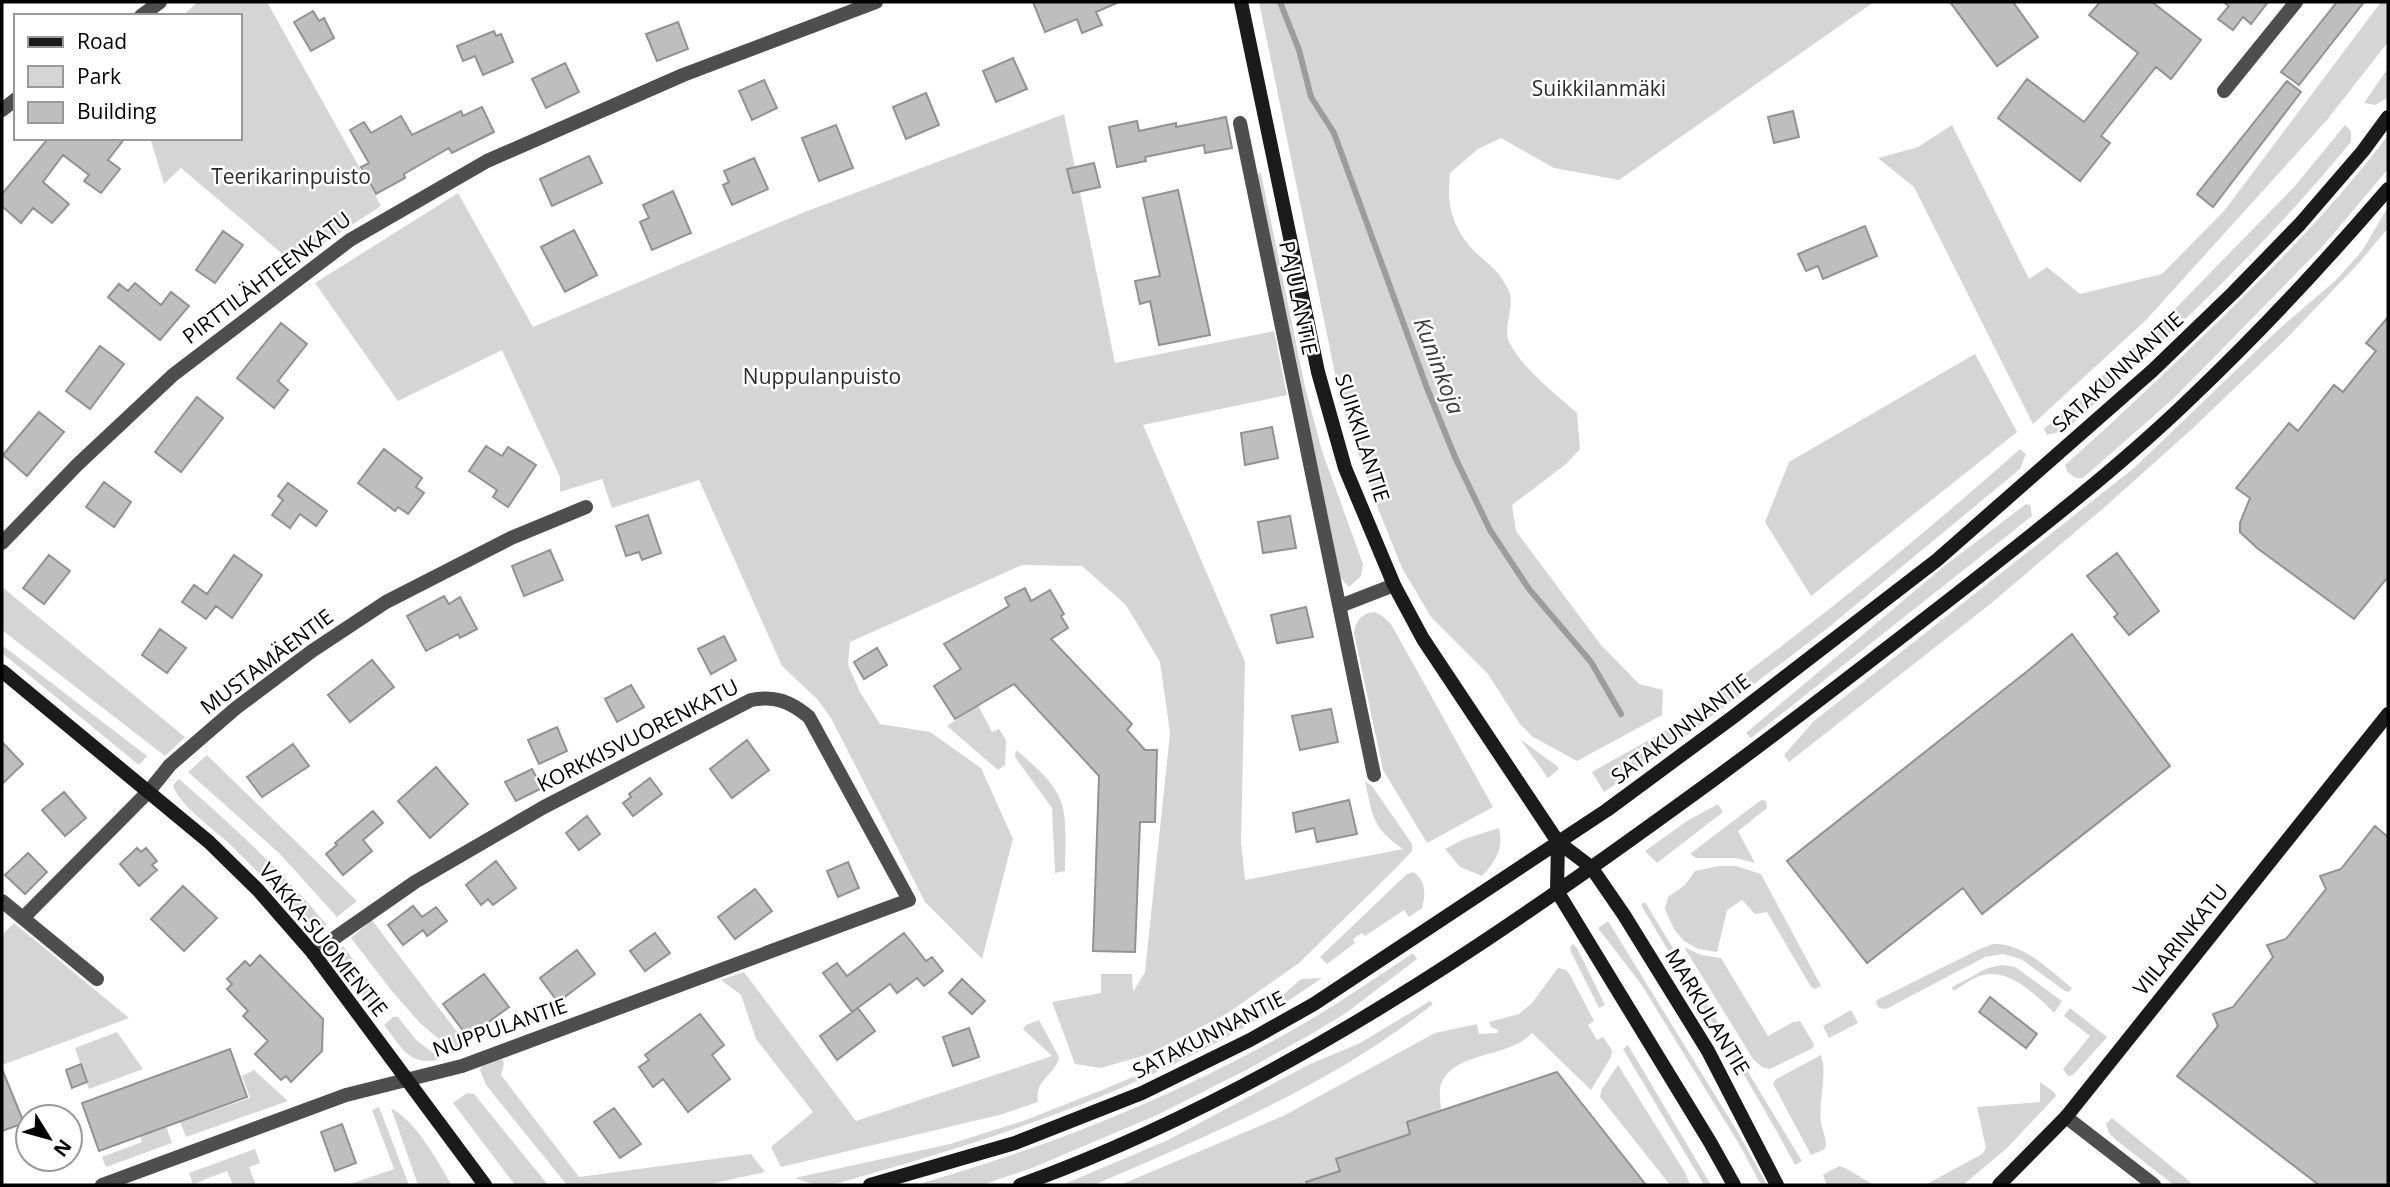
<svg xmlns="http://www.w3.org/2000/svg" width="2390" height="1187" viewBox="0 0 2390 1187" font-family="'Open Sans',sans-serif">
<rect width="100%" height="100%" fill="#fff"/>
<path fill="#d5d5d5" d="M198,2H267L381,206L293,263L181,168L164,184L150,138H240V16H182Z
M1259,2H1874L1619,180L1554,168L1501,138L1478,149L1450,173C1447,199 1450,221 1467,243C1482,262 1497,265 1509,291C1515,305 1504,325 1508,339C1517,364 1558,396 1577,413L1580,449L1566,464L1512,505L1516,531L1601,645L1639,684L1663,690L1662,715L1577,761L1533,737L1520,724L1488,674L1431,617L1402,568L1373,496L1341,403Z
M2381,2H2388V42L2327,120L2146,320L2033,424L1914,187L1878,158L1918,147L1952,125L2029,279L2047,267L2080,294L2162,274L2224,211Z
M2388,68L2387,98L2375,105L2364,103Z
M1064,114L1115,363L1274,331L1287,395L1143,425L1245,662L1241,842L1245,880L1403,849C1372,828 1373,817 1365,781L1372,786L1412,844V851L1395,869L1299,963L1228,1013L1149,1054L1101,1068L1075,1064L1052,1002L1101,993V974H1132L1133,992L1145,972L1170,733L1160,662L1126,605L1082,566L1022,565L850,642L848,665L860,692L880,724L930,732L981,768L1013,839L982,959L925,902L831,718L818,700L782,666L699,480L612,508L602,479L560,492V477L502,350L398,401L315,283L458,193L533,327L802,213Z
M2345,125L2351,131V142C2265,247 2166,339 2066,430L2047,435L2044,429L2171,313L2294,187Z
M2388,135V169L2323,246L2174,398L2083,478H2075L2067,471L2065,465C2127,410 2186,353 2245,295C2296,244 2345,193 2388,135Z
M1261,173L1305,387L1322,451L1363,564L1361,576L1349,587L1340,577C1314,442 1283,309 1254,174Z
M2388,207V228L2358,264L2284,341L2192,429L2106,506L1989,605L1789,762L1784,755L1814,721L2134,468L2279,329L2336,280L2362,251Z
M1975,354L2017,432L1811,596L1765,522L1789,462Z
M2020,449L2026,454L2020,469L1829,627L1690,733L1604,792L1592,772C1623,754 1655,738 1684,718C1801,635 1913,544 2020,449Z
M2026,504L2030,505L2032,516L1751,738L1746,733L1943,567Z
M2,587L185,737L165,756L2,630Z
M1374,612L1381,615L1391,624L1493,807L1427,843L1383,770L1354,633C1355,621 1362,613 1374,612Z
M2,645L147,756L139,765L2,653Z
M978,705L992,732L999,729L1006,740L1005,765L998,770L947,726Z
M1520,739L1557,766L1559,769L1548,778Z
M1016,750C1032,764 1052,779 1060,799C1068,817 1065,851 1065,871L1055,873L1052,808L1015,757Z
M207,755L357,901L337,917L279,853L188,772Z
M179,779C232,825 282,871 327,925L317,930L310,928C285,901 260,874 234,848C218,832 178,805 173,785Z
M1761,800L1766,801L1767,808L1738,831L1755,863L1735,858H1696L1690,854Z
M1718,804L1723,812L1657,863L1645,851L1687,821Z
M1499,828C1504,848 1496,861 1482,876L1460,867L1445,849L1464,839Z
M1719,866H1736L1761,874L1821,986L1815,989L1811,987L1767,912L1755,914L1742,900L1727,910L1717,952L1698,949L1684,941L1674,929L1665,909L1668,897L1685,885L1695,871Z
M1413,872C1426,880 1426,894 1422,908L1409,917L1404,910L1365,936L1362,933L1353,939L1355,943L1327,964L1320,957L1407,874Z
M1645,902L1802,1161L1795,1165C1748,1076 1692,992 1641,905Z
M372,920L467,1045L453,1051L420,1023L391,990L351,938Z
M1608,921L1739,1134L1767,1185H1761L1739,1144L1641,984L1598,928Z
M14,923L129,1018L2,1065V935Z
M1573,944L1577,948L1605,1005L1599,1008L1571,952L1570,947Z
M1993,944C2024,943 2049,970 2072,988L2069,992L2065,991L2021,959L2003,954L1985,957L1886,1009L1879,1008L1876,1003L1877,1000L1982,948Z
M343,946L386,1004L380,1012H376L336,961L338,951Z
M1684,947L1701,955L1721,958L1768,1036L1793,1022L1800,1021L1814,1044L1813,1048L1770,1069L1762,1067L1753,1059Z
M1413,953L1417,959L1346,1013L1313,1033L1248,1069L1157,1115L1032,1168L982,1185H916C1044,1148 1161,1103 1278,1038C1325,1013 1369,982 1413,953Z
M2002,965L2015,967L2062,1001L2054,1013C2037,996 2010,968 1983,975C1972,978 1962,986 1953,991L1952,987L1988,968Z
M1558,968L1566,970L1570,975L1594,1021L1588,1025L1597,1040L1603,1037L1612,1050L1611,1057L1591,1090L1532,1033C1508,1060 1448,1050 1440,1089C1439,1095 1441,1104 1441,1111L1407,1122L1410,1134L1336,1159L1340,1171L1298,1185H1120L1283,1116L1435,1033L1477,1024L1479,1034L1498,1033V1030L1491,1027L1489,1022L1519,1014L1532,1003Z
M744,972L856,1121L1052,1056L1023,1029L1026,1025L1039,1020L1059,1057C1056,1075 1034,1079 1038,1102L1003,1114L781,1167L771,1147L813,1112L756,1039L741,995L721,980Z
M1322,978C1172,1083 1006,1136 831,1185H816L795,1178L950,1144L1023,1121L1102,1090L1152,1069L1234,1026L1273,1004L1301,979Z
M1430,1001L1433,1004C1332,1085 1211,1134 1094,1185H1062L1168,1140L1308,1065L1360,1043Z
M2070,1008L2107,1037L2073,1075L2068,1076L2063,1069L2090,1036L2064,1016Z
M1851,1010L1858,1023L1829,1038L1823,1026Z
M393,1017H398L416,1040L441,1059C409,1067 402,1048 384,1025Z
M117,1032L143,1069L89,1089L75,1048Z
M1628,1045L1711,1185H1704L1623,1049Z
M1821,1055C1828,1077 1818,1100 1821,1122C1822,1131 1828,1140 1825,1149L1811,1155L1773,1084L1776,1079Z
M502,1059L504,1064L501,1075L579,1177L751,1154L765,1172L706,1185H567L486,1085L480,1070L482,1066Z
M1618,1065L1686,1174L1690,1185H1670L1600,1097L1602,1089Z
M254,1070L288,1101L186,1137L180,1122L250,1098L242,1076Z
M2040,1082L2054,1092L2056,1096L2007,1148L1963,1185H1925L1982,1154L1986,1148L1977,1107L2040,1102Z
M467,1093L474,1094L548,1185H515L453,1103Z
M379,1107L409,1185H347L394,1169L372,1110Z
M391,1108C417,1122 437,1161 452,1185H418Z
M2112,1118L2183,1176L2192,1184L2174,1185L2116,1140L2109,1133L2106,1124Z
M166,1126L172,1143L106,1167L102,1157L142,1142L140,1136Z
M255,1149L260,1163L249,1167L256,1185H233L227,1171L193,1184L189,1173Z
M1839,1166L1845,1168L1874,1185H1827L1823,1175Z"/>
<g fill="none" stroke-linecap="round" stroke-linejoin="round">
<path stroke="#9c9c9c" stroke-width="6" d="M1280,2L1299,50L1311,97L1334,133L1427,388L1455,457L1490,530L1529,589L1591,662L1621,714"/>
</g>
<path fill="#bebebe" stroke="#929292" stroke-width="2" d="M1033,2H1119L1096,12L1102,25L1082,33L1077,19L1045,32Z
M1950,2H2013L2038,37L1997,66Z
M2100,2H2152L2201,40L2171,79L2156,67L2101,136L2110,143L2080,181L1998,118L2027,79L2084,122L2138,53L2089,15Z
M2223,2H2268L2251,24L2243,17L2233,30L2218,19L2229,6Z
M2337,2H2364L2299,85L2281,72Z
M313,11L319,21L324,18L334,38L311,51L294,22Z
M678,22L688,49L657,61L646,34Z
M494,31L496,36L501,34L513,62L483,75L475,56L463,61L457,46Z
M1013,58L1027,89L996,102L983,71Z
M565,63L579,92L546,108L532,79Z
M764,80L777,108L752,120L739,91Z
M2287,81L2301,92L2213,207L2197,194Z
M926,93L939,125L906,139L893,107Z
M482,107L494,132L452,153L449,148L404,174L405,178L376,194L361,167L369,163L350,130L364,122L371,133L401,116L412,135L461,111L463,116Z
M1793,111L1799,137L1774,143L1768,117Z
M1226,117L1232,148L1205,153L1204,145L1145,157L1146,161L1117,167L1109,127L1137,121L1139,131L1176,123V127Z
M836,125L853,168L819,181L802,138Z
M42,138H125L108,160L120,169L101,193L84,181L89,175L63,155L43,182L69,204L52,223L33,208L21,223L2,206V194L46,141Z
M589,156L602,183L552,206L540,179Z
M754,158L768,189L732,205L723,185L729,182L724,171Z
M1094,163L1100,187L1073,193L1067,169Z
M1178,190L1210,335L1159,345L1150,301L1140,304L1135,281L1160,276L1143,198Z
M673,191L691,233L652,250L640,222L649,218L643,205Z
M1865,226L1877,256L1823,279L1818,266L1806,271L1798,254Z
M574,230L597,275L565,292L541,247Z
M223,231L243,245L215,283L196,270Z
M135,283L161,305L171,292L189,306L160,340L108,297L119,284L128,291Z
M2388,317V577L2354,619L2257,548L2240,532V523L2250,498L2236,488L2289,423L2298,431L2334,385L2343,392L2376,351L2366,343Z
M281,323L307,344L278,381L288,390L274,408L237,378Z
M100,346L124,364L90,409L66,391Z
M197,397L223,418L181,472L155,452Z
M39,412L64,432L27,476L3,455Z
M1272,427L1278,458L1245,465L1241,433Z
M486,446L502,456L508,447L536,465L508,507L493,497L497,490L469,471Z
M384,449L422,478L416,487L424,493L408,514L398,507L395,511L358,483Z
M104,482L131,502L114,527L86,507Z
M288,483L327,511L316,526L300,514L290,528L272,515L283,500L278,496Z
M648,515L661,553L642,560L639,552L626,556L616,526Z
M1290,516L1296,548L1263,553L1258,522Z
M550,550L563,580L524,596L512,566Z
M2117,553L2159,611L2129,635L2114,617L2118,614L2087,576Z
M49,555L70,571L44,604L23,588Z
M234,555L262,575L232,618L216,606L206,619L182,602L194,585L207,594Z
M1025,588L1031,601L1050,590L1064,614L1061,616L1068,628L1051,639L1132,724L1127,730L1145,750H1157L1155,822H1140L1135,952L1093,951L1099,776L1014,684L955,719L934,686L961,669L944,644L1009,606L1005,598Z
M444,596L449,604L460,597L477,629L460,638L458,634L426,651L407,616Z
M1306,607L1313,637L1277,643L1271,615Z
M160,629L186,648L167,673L142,655Z
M2072,634L2170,766L1982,914L1963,888L1867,963L1787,861L2030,669Z
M724,636L736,660L711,674L698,649Z
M877,648L887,665L864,679L854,662Z
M372,660L394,687L350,722L328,695Z
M631,685L644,707L617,722L605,699Z
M1331,709L1338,742L1300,750L1292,716Z
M557,727L567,751L539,764L528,740Z
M747,740L769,770L732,798L710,769Z
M2,742L23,764L2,784Z
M293,744L309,766L262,797L247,777Z
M436,767L468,804L430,838L398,801Z
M532,769L542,788L516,801L505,782Z
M650,778L662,794L633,816L623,803L631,797L629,794Z
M64,792L86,818L65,836L42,810Z
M1349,800L1357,834L1317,842L1314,828L1296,832L1293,813Z
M373,811L383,823L363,840L372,851L343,875L326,854L337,845L335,843Z
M587,816L600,834L579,850L566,833Z
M2375,826L2388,837V1185H2319L2177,1076L2218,1026L2213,1014L2233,1007L2273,957L2267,945L2286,939L2326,889L2320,876L2341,869Z
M137,848L141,852L146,848L157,861L152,865L157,870L139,886L120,864Z
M28,853L47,872L25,894L5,875Z
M496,861L516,888L493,905L488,899L481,905L466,885Z
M848,862L859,888L838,897L827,871Z
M183,886L217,918L184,951L151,919Z
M755,889L772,911L735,939L718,917Z
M413,906L422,917L436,907L447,921L427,936L423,930L403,945L388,925Z
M655,933L670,953L645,971L630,951Z
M904,933L926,961L932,957L943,971L924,986L917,978L897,993L890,984L852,1012L823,973L837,963L847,976Z
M577,950L595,974L558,1002L540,978Z
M260,955L323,1019L322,1051L291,1082L286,1076L281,1080L255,1054L268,1041L243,1016L248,1011L227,989L232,984L227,979L245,961L250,966Z
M484,974L509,1007L468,1037L443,1004Z
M962,979L985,1001L972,1014L949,993Z
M1990,997L2037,1034L2026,1048L1979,1012Z
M858,1008L875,1031L837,1060L820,1036Z
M700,1014L724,1045L712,1055L730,1079L688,1112L663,1079L653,1087L639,1067L649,1060L645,1055Z
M969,1028L979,1057L953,1066L943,1037Z
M230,1049L247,1097L99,1151L82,1103Z
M81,1064L87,1082L72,1088L66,1070Z
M2,1069L24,1123L2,1131Z
M1557,1072L1646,1185H1307L1306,1182L1340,1171L1336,1159L1410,1134L1407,1122Z
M614,1108L641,1144L620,1158L594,1122Z
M342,1124L356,1163L335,1171L321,1132Z"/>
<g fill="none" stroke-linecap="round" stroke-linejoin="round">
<path stroke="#4e4e4e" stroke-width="14" d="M141,16L160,2
M2224,91L2296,2
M2,110L16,99
M1240,123L1374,775
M2,543L77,465L173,375L350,240L487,161L683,75L876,2
M1340,606L1394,585
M2,901L97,979
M23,918L149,791L170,765L236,708L312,651L386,602L511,538L586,507
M2066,1117L2154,1185
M102,1185L346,1095L462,1066L909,900L809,717C791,702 775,695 751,700L544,807L415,882L313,953"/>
<path stroke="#1b1b1b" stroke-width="14" d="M1241,2L1318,372L1345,468L1394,585L1423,639L1558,842L1591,867L1624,915L1708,1051L1777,1185
M2,671L209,842L258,890L313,953L485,1185
M1557,891L1710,1142L1734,1185
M1557,891L1558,842
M870,1185L1015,1143L1142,1093L1250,1040L1314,1004L1607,810L1733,717L1937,560L2152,371L2233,293L2300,224L2363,151L2388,117
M1020,1185C1273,1094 1498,937 1713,780C1796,719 1877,656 1958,593C2039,529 2121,466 2195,394C2263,329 2327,260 2388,189
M1999,1185L2066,1117L2388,714"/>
</g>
<g text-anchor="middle" stroke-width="5" stroke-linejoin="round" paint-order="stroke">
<g font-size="21" fill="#2c2c2c" stroke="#fff">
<text x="1599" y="96">Suikkilanmäki</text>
<text x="291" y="184">Teerikarinpuisto</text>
<text x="822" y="384">Nuppulanpuisto</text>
</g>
<g font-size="21" fill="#000" stroke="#fff">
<text transform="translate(267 278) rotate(-37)" y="7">PIRTTILÄHTEENKATU</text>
<text transform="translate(1298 298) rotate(78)" y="7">PAJULANTIE</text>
<text transform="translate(2118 372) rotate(-42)" y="7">SATAKUNNANTIE</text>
<text transform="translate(1362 438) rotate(72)" y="7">SUIKKILANTIE</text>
<text transform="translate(267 662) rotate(-37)" y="7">MUSTAMÄENTIE</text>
<text transform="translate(1681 729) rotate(-37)" y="7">SATAKUNNANTIE</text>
<text transform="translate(638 736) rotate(-27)" y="7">KORKKISVUORENKATU</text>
<text transform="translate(323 940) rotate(51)" y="7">VAKKA-SUOMENTIE</text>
<text transform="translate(2181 940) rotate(-51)" y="7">VIILARINKATU</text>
<text transform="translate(1707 1012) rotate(59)" y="7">MARKULANTIE</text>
<text transform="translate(500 1028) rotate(-19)" y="7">NUPPULANTIE</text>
<text transform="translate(1209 1035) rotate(-27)" y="7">SATAKUNNANTIE</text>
</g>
<g font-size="23" font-style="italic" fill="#3d3d3d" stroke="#fff">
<text transform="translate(1439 366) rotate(69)" y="8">Kuninkoja</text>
</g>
</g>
<rect width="2390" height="1187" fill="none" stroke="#000000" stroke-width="7"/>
<rect x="14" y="14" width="228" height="126" fill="#ffffff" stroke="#999999" stroke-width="2"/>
<rect x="28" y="37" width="35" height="10" fill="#1b1b1b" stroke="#999999" stroke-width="2"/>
<text x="77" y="49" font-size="21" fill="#000000">Road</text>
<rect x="28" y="66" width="35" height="21" fill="#d5d5d5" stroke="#999999" stroke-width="2"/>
<text x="77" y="84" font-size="21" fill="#000000">Park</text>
<rect x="28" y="102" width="35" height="21" fill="#bebebe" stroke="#999999" stroke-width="2"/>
<text x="77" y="119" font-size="21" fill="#000000">Building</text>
<g transform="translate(49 1138) rotate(127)"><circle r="33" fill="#ffffff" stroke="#999999" stroke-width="2"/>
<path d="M0-5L12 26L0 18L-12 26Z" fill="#000000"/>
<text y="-10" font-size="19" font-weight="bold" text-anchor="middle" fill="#000000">N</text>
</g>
</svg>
